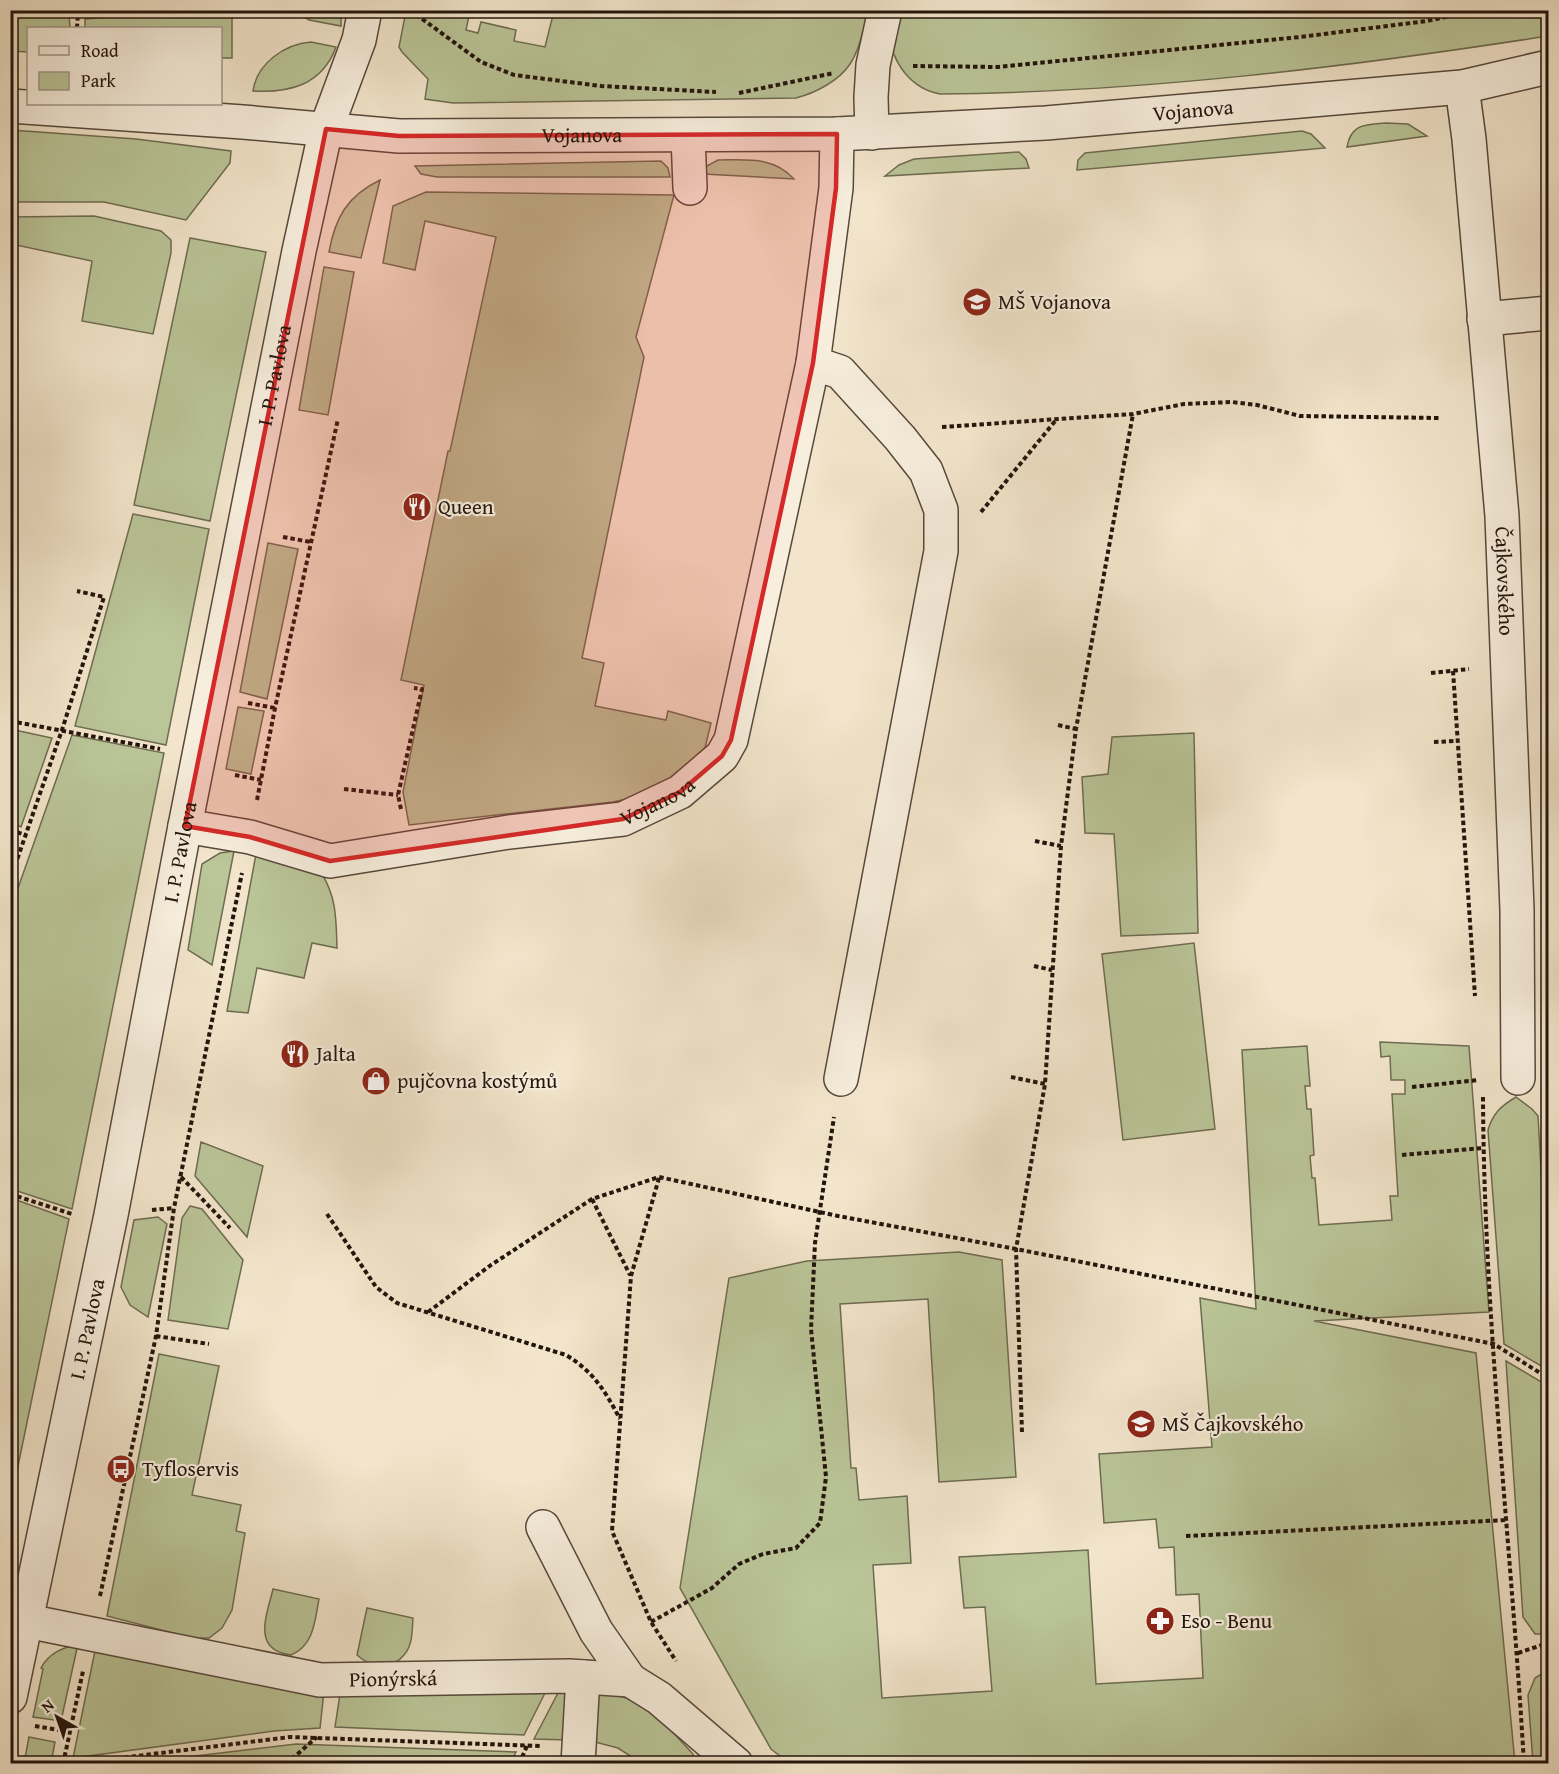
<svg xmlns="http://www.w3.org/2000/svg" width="1559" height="1774" viewBox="0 0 1559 1774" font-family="'Gentium Book Plus',serif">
<rect width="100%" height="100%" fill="#f2e5cb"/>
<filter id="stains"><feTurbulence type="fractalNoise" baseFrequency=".00333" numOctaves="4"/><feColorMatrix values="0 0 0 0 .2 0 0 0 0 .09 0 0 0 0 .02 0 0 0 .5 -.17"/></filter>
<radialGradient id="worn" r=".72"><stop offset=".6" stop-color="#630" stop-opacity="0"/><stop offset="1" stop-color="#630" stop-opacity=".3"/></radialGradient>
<path fill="#bac598" stroke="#6e6c52" stroke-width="1.5" d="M213,10L232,11V58H221L220,28H85V19Z
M895,10L1548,11V36C1348,67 1143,92 940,94C912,89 891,63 890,34C890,26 893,18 895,10Z
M295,11H337L341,16V26L309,20Z
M406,11H470L466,30L478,33L481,22L516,30L514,41L545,47L554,11H868C864,27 860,49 850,64C839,81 815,93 796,98L453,103L425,99L428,79L402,52L399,47Z
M69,15L70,28H28V52L11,51V17Z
M311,42L336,47C322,85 290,93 253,91C257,63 285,44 311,42Z
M1386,123L1408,124L1427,136L1347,147C1351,123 1366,125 1386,123Z
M11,130L136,139L231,151L230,163L186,220L104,202H11Z
M1302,131L1311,134L1325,148L1077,170L1078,160L1085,153Z
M1019,152L1026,159L1029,168L885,176L899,165L914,159Z
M718,160C746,160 773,156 794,179L704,174L705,167Z
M661,161L668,168L670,177H437L421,174L415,166Z
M380,180L361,258L329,252C335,218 347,196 380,180Z
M426,192L674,195L636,337L644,357L582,658L604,663L595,706L666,720L668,711L711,723L705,748L697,769L649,794L613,802L409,825L403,792L424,685L401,680L448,451H450L496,237L425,221L415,270L383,263L393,206Z
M94,216L161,231L171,240V253L153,334L82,321L92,261L11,244V217Z
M190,238L266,252L210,521L134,505Z
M324,267L354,272L328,415L299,410Z
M133,514L209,529L166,745L75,726Z
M268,543L298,549L267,699L240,692Z
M238,707L264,711L251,774L226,769Z
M10,729L52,738L21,827L11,822Z
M1194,733L1198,933L1121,936L1114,834L1085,833L1082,777L1108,774L1112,737Z
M72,735L164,753L72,1209L11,1189V908Z
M234,851L212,965L188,950L202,864L220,853Z
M256,854L322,874C337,899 336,920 337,948L312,943L304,978L257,968L248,1013L227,1011Z
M1194,943L1215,1129L1123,1140L1102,954Z
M1380,1042L1469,1046L1489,1312L1314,1321L1476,1353L1515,1763H789L771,1749L680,1588L729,1278L807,1261L959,1252L1002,1260L1016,1477L939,1482L928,1299L840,1304L851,1468H856L859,1500L907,1496L911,1563L873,1565L882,1698L992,1691L985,1607L964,1608L959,1557L1088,1550L1096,1684L1203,1678L1199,1594L1176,1595L1174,1547L1159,1548L1156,1519L1104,1523L1099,1454L1212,1447L1200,1298L1256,1309L1242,1050L1307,1046L1310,1086H1305L1307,1109H1311L1314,1155L1310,1156L1312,1178H1315L1319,1225L1392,1220L1390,1196H1398L1392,1094H1405V1080H1391L1390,1056L1381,1057Z
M1516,1097L1532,1109L1538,1116L1548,1292V1370L1504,1344L1488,1130C1493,1113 1501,1106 1516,1097Z
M201,1142L263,1166L247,1237L195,1176Z
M11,1198L69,1219L11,1500L10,1198Z
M190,1206L202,1209L243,1260L228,1329L168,1320L182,1218Z
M158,1217L167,1224L148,1317L130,1305L121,1287L134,1220Z
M159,1354L219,1366L192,1495L241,1505L236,1531L245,1533L232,1610L222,1628L209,1638H192L107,1616Z
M1506,1361L1548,1386V1634H1535L1523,1617Z
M273,1589L319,1599C315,1620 314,1646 291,1655C251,1650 267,1615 273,1589Z
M367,1608L413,1618C412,1630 413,1645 404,1655C392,1670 370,1667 357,1655Z
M78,1644L61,1721L33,1717L43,1669L41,1668C49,1653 62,1648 78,1644Z
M96,1646L324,1691L320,1728L274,1731L73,1758Z
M1548,1670V1763H1533L1528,1695L1535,1678Z
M566,1692L568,1740L534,1739L558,1693Z
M545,1693L524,1735L335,1727L340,1694Z
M595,1693C646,1694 661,1721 693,1754L695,1763H641L618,1748L591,1741Z
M29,1737L55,1742L51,1763H24Z
M296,1744L516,1752L510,1764L136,1763Z"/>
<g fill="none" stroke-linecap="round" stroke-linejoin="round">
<g stroke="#57483c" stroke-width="36">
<g id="minor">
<path id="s1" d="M1462,87L1469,139L1502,516L1517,910L1518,1078"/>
<path id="s2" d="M10,106L243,122L399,136L837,134L1046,123L1462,87L1548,67"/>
<path d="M872,133L871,97L873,65L885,10"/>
<path d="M688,135L690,188"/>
<path d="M1484,319L1548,313"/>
<path d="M813,363L840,372L900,438L926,471L941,510V551L841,1079"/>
<path id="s3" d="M185,826L250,837L330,861L509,832L623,819L680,792L722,756L731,740L813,363L836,188L837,134"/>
<path d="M543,1527L596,1631L630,1680"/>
<path id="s4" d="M27,1621L320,1680L569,1676L630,1680L659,1698L736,1764"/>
<path id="s5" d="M10,1697L111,1215L185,826L299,251L326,129L359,40L365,10"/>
<path d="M578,1764L583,1677"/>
</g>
</g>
<path stroke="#23140c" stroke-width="4" stroke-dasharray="4.5 3" stroke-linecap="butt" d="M255,10L262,13
M410,10L481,62L514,75L601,86L716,92
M10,11L99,10
M77,28L78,12
M913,66L998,67L1300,37L1427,21L1478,10
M739,93L834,73
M942,427L1133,414L1184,404L1232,402L1257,405L1300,416L1439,418
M981,512L1056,420
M283,537L311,542
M1453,671L1475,996
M1431,673L1469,669
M248,703L275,708
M10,721L160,749
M1058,725L1076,729
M1434,742L1456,741
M235,775L261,780
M344,789L398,795
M257,800L275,708L338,419
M401,809L398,795L422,689L414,688
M10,830L26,835
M1035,841L1061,846
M10,880L62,730L104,597L77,591
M1034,966L1052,970
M1011,1077L1045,1084
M1412,1087L1479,1080
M1483,1097C1484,1319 1511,1541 1524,1764
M1545,1107L1548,1160
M1402,1155L1483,1148
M181,1177L230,1228
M659,1178L631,1276L612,1531L651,1622L676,1661
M10,1194L72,1214
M592,1199L630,1275
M152,1210L174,1208
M327,1214L376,1287L397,1303L566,1355C594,1372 605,1391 620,1419
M428,1312L491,1265L592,1199L659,1177L838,1216L1016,1249L1494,1344L1548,1378
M156,1336L209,1344
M1022,1432L1016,1249L1045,1084L1061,846L1076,729L1133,414
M1186,1536L1507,1520
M100,1596L156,1336L174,1208L242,873
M651,1622L712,1588L739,1564L763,1554L796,1548L820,1523L826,1477L811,1329L815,1243L834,1117
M1518,1653L1548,1643
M35,1726L70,1732
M63,1764L83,1671
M72,1764L290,1737L540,1746
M286,1764L317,1737
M519,1764L527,1746"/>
<use href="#minor" stroke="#f7eedd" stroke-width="33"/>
</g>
<path fill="#d62828" fill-opacity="0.2" stroke="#d62828" stroke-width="4.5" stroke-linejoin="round" d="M326,129L399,136L837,134L836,188L813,363L731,740L722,756L680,792L623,819L330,861L250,837L185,826Z"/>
<defs>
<g id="school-disc" transform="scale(1.5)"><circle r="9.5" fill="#8f2418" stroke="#f7eedd"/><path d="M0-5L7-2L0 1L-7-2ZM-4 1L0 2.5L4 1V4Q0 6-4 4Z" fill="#fff"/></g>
<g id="restaurant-disc" transform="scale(1.5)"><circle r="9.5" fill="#8f2418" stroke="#f7eedd"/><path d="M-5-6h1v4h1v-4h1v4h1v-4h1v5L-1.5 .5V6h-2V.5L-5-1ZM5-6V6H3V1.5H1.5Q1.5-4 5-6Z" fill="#fff"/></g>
<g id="shop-disc" transform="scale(1.5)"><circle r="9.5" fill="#8f2418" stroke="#f7eedd"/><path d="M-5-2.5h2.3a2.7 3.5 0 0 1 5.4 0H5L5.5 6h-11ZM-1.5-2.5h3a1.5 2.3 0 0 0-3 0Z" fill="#fff"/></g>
<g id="bus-disc" transform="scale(1.5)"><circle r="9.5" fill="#8f2418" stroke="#f7eedd"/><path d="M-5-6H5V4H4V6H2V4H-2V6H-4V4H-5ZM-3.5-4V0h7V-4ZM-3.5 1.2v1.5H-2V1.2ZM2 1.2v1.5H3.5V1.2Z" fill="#fff"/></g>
<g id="pharmacy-disc" transform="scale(1.5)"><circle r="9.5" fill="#8f2418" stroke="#f7eedd"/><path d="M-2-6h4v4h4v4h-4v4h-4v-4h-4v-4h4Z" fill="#fff"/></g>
</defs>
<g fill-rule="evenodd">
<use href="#school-disc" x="977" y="302"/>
<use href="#restaurant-disc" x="417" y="507"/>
<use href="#restaurant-disc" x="295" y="1054"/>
<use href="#shop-disc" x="376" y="1081"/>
<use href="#school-disc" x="1141" y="1424"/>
<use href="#bus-disc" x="121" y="1469"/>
<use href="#pharmacy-disc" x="1160" y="1621"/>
</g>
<g text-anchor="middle" stroke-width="4.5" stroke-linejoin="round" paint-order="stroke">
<g font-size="21" fill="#23140c" stroke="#f7eedd">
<text dy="7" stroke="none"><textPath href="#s2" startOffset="1185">Vojanova</textPath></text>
<text dy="7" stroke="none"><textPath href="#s2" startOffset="573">Vojanova</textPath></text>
<text dy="7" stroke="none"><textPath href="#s5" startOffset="1348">I. P. Pavlova</textPath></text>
<text dy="7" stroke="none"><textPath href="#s1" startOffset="496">Čajkovského</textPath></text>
<text dy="7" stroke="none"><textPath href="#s3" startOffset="484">Vojanova</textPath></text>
<text dy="7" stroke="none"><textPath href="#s5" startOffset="862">I. P. Pavlova</textPath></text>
<text dy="7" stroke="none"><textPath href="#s5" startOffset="376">I. P. Pavlova</textPath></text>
<text dy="7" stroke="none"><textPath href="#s4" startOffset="372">Pionýrská</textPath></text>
</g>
<g font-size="21" fill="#23140c" stroke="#f7eedd" text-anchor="start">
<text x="998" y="309">MŠ Vojanova</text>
<text x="438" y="514">Queen</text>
<text x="316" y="1061">Jalta</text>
<text x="397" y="1088">pujčovna kostýmů</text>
<text x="1162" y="1431">MŠ Čajkovského</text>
<text x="142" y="1476">Tyfloservis</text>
<text x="1181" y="1628">Eso - Benu</text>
</g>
</g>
<rect width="1559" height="1774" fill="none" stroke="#f2e5cb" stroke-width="36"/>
<rect x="12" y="12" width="1535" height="1750" fill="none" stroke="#23140c" stroke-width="3"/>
<rect x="18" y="18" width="1523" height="1738" fill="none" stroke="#23140c" stroke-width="1.5"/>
<rect x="27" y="27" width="195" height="78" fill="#f7eedd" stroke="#a29789" stroke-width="1.5"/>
<rect x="39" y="46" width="30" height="9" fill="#f7eedd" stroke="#a29789" stroke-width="1.5"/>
<text x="81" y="57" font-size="18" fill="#23140c">Road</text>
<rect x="39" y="72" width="30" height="18" fill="#bac598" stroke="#a29789" stroke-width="1.5"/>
<text x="81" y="87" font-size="18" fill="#23140c">Park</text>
<g transform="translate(57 1717) rotate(320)" stroke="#f7eedd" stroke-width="4.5" paint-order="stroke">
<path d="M0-4.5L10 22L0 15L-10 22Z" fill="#23140c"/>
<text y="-9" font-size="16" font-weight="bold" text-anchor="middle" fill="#23140c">N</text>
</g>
<rect width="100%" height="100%" filter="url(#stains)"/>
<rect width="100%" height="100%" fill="url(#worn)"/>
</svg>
